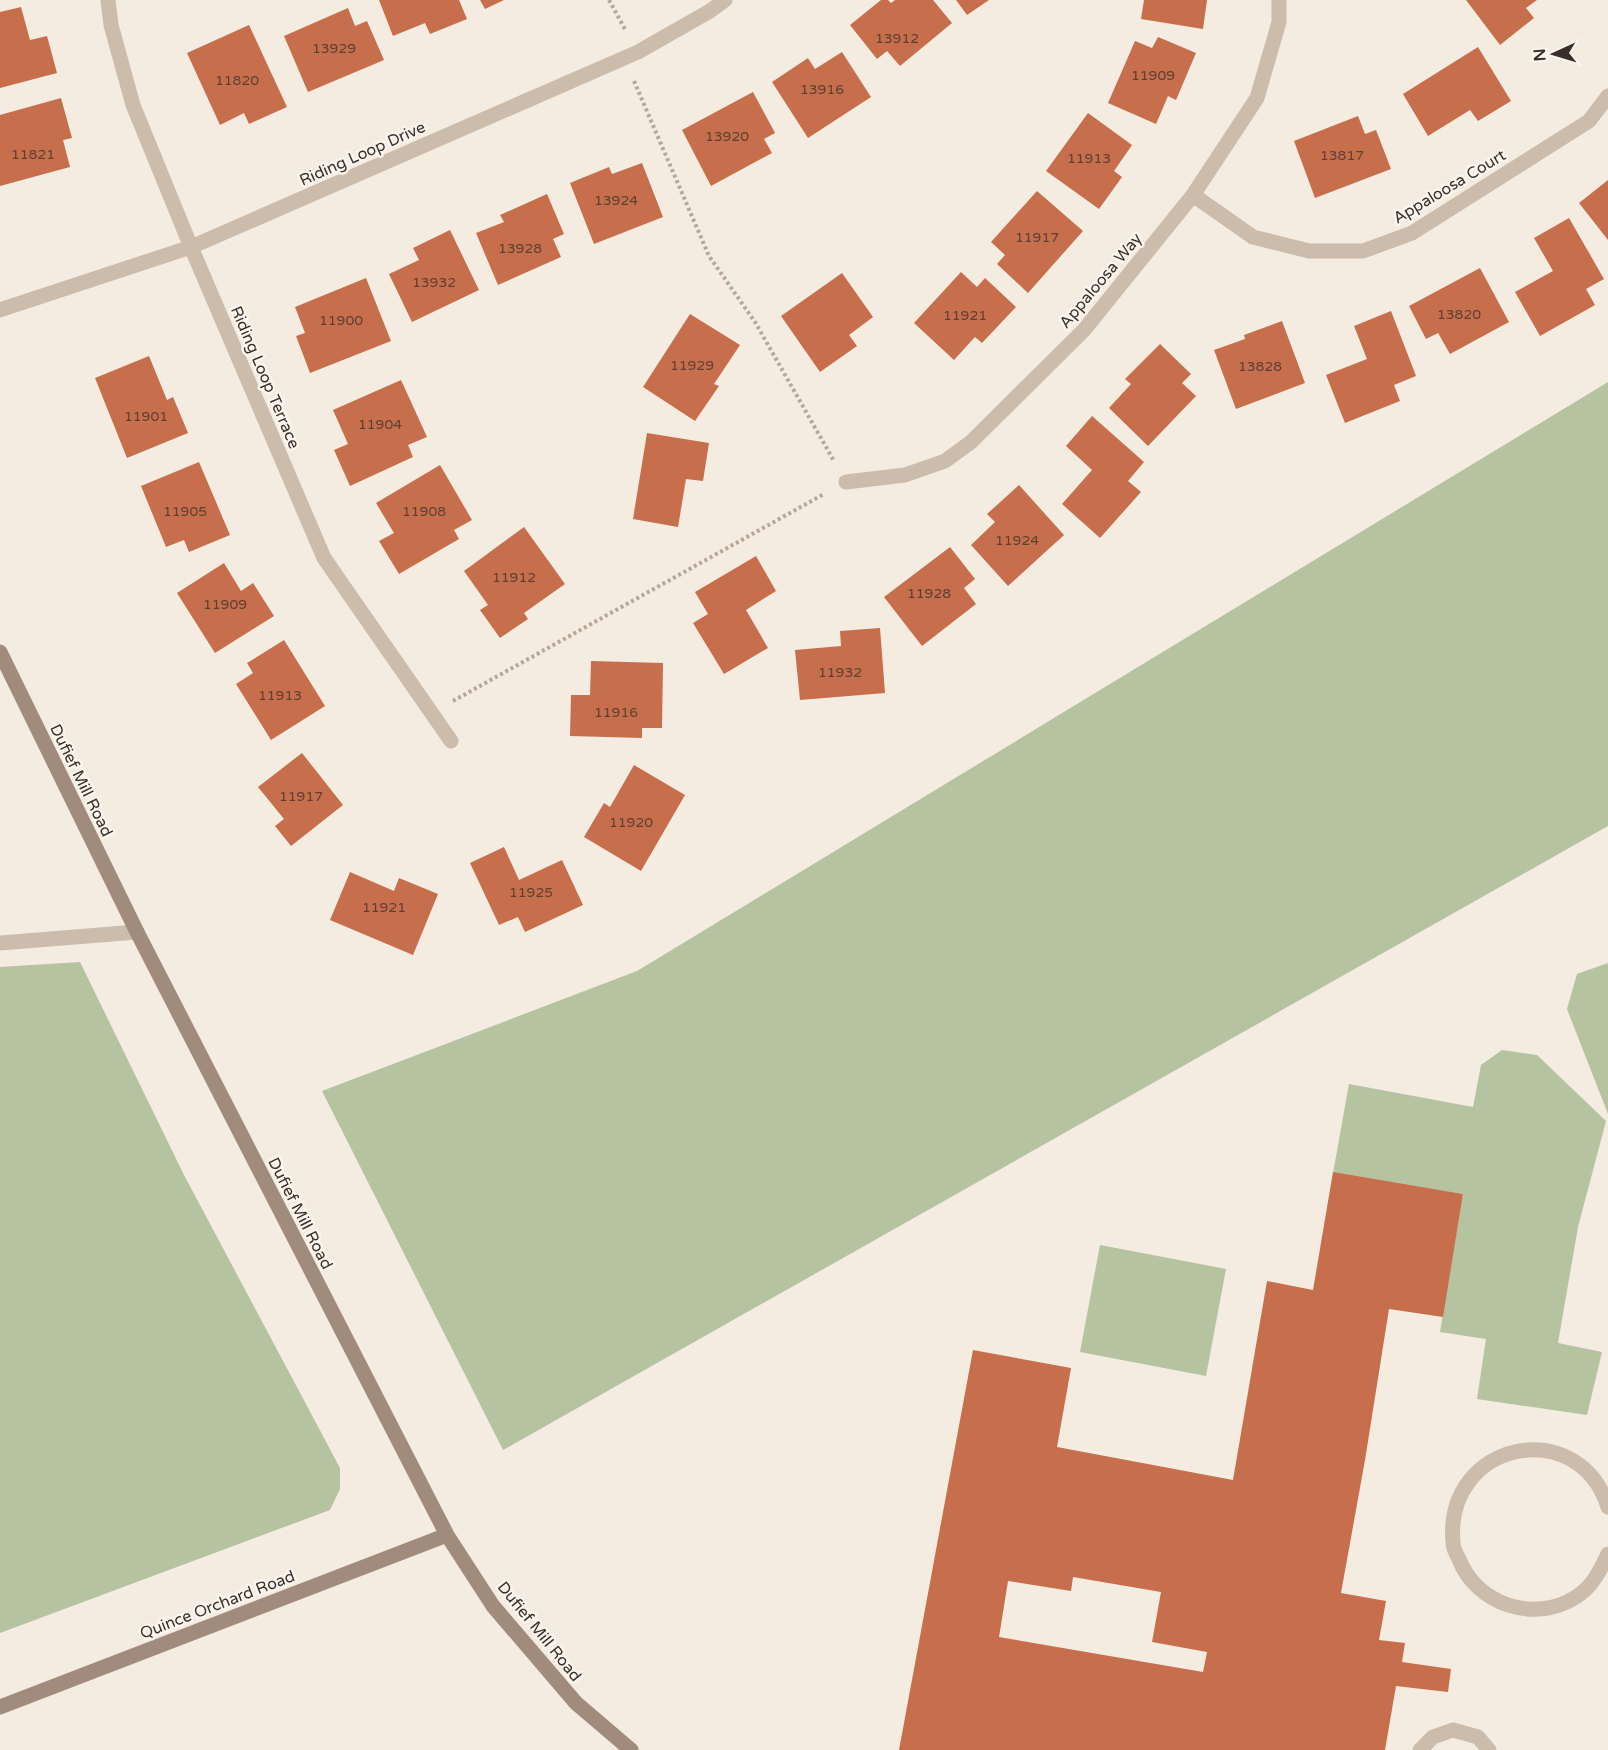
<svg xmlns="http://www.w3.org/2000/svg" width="1608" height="1750" viewBox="0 0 1608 1750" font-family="'Varela Round',sans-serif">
<rect width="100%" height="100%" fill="#f4ebe1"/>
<path fill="#b6c3a0" d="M1608,382V826L503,1450L322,1091L637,971Z
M80,962L184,1175L340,1468V1489L330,1510L0,1633V967Z
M1608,963V1114L1567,1009L1577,974Z
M1502,1050L1537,1055L1606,1121L1578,1227L1558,1343L1602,1352L1587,1415L1477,1399L1486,1339L1440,1332L1463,1194L1333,1173L1349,1084L1473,1107L1481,1065Z
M1100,1245L1226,1269L1206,1376L1080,1352Z"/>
<path fill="#c76e4c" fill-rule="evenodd" d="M379,0H459L467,19L430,34L425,23L393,36Z
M480,0H504L485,9Z
M881,0H888L891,3L895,0H933L952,23L900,66L887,51L877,59L850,25Z
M956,0H989L967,15Z
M1144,0H1207L1203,29L1141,19Z
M1466,0H1537L1526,8L1534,18L1500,45Z
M21,7L30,40L47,36L57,73L0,88V12Z
M348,8L355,26L367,21L384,60L308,92L284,36Z
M249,25L287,107L249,124L244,113L220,125L187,53Z
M1158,37L1196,53L1176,100L1168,96L1156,124L1108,103L1135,41L1152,48Z
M1478,47L1511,101L1478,121L1470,110L1428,136L1403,94Z
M842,52L871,97L808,138L772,82L808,58L815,69Z
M753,92L775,133L764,139L772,153L711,186L682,130Z
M61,98L72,138L63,140L70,167L0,186V115Z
M1088,113L1132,145L1114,171L1122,177L1099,209L1046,171Z
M1358,116L1365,134L1376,130L1391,169L1315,198L1294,141Z
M642,163L663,217L594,244L570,183L609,167L612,174Z
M1608,180V240L1579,203Z
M1037,191L1083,231L1028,293L997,264L1005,255L991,242Z
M547,194L564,234L553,239L561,257L498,285L476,233L504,222L500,215Z
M1569,218L1604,279L1586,289L1595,305L1540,336L1515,292L1553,271L1534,238Z
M450,230L479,290L412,322L389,274L419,260L413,248Z
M1480,268L1509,322L1450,354L1438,333L1426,339L1409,306Z
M961,272L977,287L985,278L1016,307L982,343L975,337L954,360L914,323Z
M842,273L873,317L849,335L857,346L820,372L781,316Z
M366,278L391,341L310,373L296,336L305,333L295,307Z
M1391,311L1416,376L1394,385L1400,401L1345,423L1326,375L1367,359L1354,326Z
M690,314L740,345L714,384L719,386L695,421L643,387Z
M1282,321L1305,383L1236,409L1214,350L1245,339L1244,335Z
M1160,344L1191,374L1182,383L1196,396L1148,446L1109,408L1131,384L1125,379Z
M149,356L167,400L173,397L188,433L127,458L95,378Z
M401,380L427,437L408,445L413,457L350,486L334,450L348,444L333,410Z
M1092,416L1144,462L1128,481L1141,492L1100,538L1062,504L1092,470L1066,446Z
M647,433L709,443L703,481L686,479L678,527L633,519Z
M199,462L230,535L189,552L184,540L166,547L141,486Z
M440,465L472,520L454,530L459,539L399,574L379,541L394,533L376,503Z
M1019,485L1064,535L1008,586L971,545L995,522L987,514Z
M524,527L565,584L524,613L528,619L500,638L480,610L488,605L464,571Z
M950,547L975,579L964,588L976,604L922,646L884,597Z
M756,556L776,591L746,610L768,648L724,674L693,623L708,614L695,592Z
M224,563L241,591L253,583L274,616L215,653L177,593Z
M880,628L885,693L800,700L795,650L841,646L840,631Z
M284,640L325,706L271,740L236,684L253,673L247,663Z
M591,661L663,663L662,728H642V738L570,736L571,695H590Z
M302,753L343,805L291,846L275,826L284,819L258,787Z
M634,765L685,795L641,871L584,837L604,803L610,807Z
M504,847L519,880L562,860L583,905L525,932L518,917L499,925L470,863Z
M350,872L394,891L399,878L438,894L413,955L330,920Z
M1333,1172L1463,1194L1443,1317L1389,1309L1365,1460L1341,1593L1386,1601L1379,1640L1405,1643L1402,1662L1451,1669L1448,1692L1396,1686L1385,1750H899L973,1350L1071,1368L1057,1447L1233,1480L1267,1281L1313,1290ZM1073,1577L1161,1592L1152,1642L1207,1652L1203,1672L999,1637L1008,1581L1071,1591Z"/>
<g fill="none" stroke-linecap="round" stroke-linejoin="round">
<path stroke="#b8a696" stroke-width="4" stroke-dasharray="3 3" stroke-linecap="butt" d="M609,0L626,31
M634,81L709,256L755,322L834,461
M453,701L824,494"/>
<path stroke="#ccbcac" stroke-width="15" d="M0,943L137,932
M1608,1507C1578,1413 1444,1442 1453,1542C1453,1548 1456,1554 1459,1559C1476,1604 1534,1624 1576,1597C1592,1587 1600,1571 1608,1554
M1420,1750L1433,1737L1453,1730L1478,1737L1489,1750"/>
<path stroke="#ccbcac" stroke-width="15" d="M108,0L111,25L133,105L191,247L324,558L451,741
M1193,195L1253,237L1309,251H1363L1412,233L1589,121L1608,96
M0,310L191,247L638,52L710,11L725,0
M846,482L905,475L945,461L971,442L1084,330L1193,195L1257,98L1279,22V0"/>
<path stroke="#a08b7d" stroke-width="15" d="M0,652L137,932L447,1535L493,1606L576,1703L631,1750
M0,1707L447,1535"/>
</g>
<g text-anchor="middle" stroke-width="5" stroke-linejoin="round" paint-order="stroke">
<g font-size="14" fill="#5d4033">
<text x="897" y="43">13912</text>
<text x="334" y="53">13929</text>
<text x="1153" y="80">11909</text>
<text x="237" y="85">11820</text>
<text x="822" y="94">13916</text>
<text x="727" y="141">13920</text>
<text x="33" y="159">11821</text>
<text x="1342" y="160">13817</text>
<text x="1089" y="163">11913</text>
<text x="616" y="205">13924</text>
<text x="1037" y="242">11917</text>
<text x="520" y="253">13928</text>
<text x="434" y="287">13932</text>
<text x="1459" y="319">13820</text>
<text x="965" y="320">11921</text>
<text x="341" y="325">11900</text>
<text x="692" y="370">11929</text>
<text x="1260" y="371">13828</text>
<text x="146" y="421">11901</text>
<text x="380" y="429">11904</text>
<text x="185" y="516">11905</text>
<text x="424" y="516">11908</text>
<text x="1017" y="545">11924</text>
<text x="514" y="582">11912</text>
<text x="929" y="598">11928</text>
<text x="225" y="609">11909</text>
<text x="840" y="677">11932</text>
<text x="280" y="700">11913</text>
<text x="616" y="717">11916</text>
<text x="301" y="801">11917</text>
<text x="631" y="827">11920</text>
<text x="531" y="897">11925</text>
<text x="384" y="912">11921</text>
</g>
<g font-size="16" fill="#3a302b" stroke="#fbf5ee">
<text transform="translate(362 153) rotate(-24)" y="6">Riding Loop Drive</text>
<text transform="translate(1449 186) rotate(-31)" y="6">Appaloosa Court</text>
<text transform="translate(1100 280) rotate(-50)" y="6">Appaloosa Way</text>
<text transform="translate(266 377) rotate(67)" y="6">Riding Loop Terrace</text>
<text transform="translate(82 780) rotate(64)" y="6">Dufief Mill Road</text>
<text transform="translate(301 1213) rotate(63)" y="6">Dufief Mill Road</text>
<text transform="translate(217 1604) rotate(-21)" y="6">Quince Orchard Road</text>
<text transform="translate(540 1631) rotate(51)" y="6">Dufief Mill Road</text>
</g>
</g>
<g transform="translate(1554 54) rotate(266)" stroke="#fbf5ee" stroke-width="4.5" paint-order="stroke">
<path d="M0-4.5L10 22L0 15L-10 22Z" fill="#3a302b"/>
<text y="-9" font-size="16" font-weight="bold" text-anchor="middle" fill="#3a302b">N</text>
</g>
</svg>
